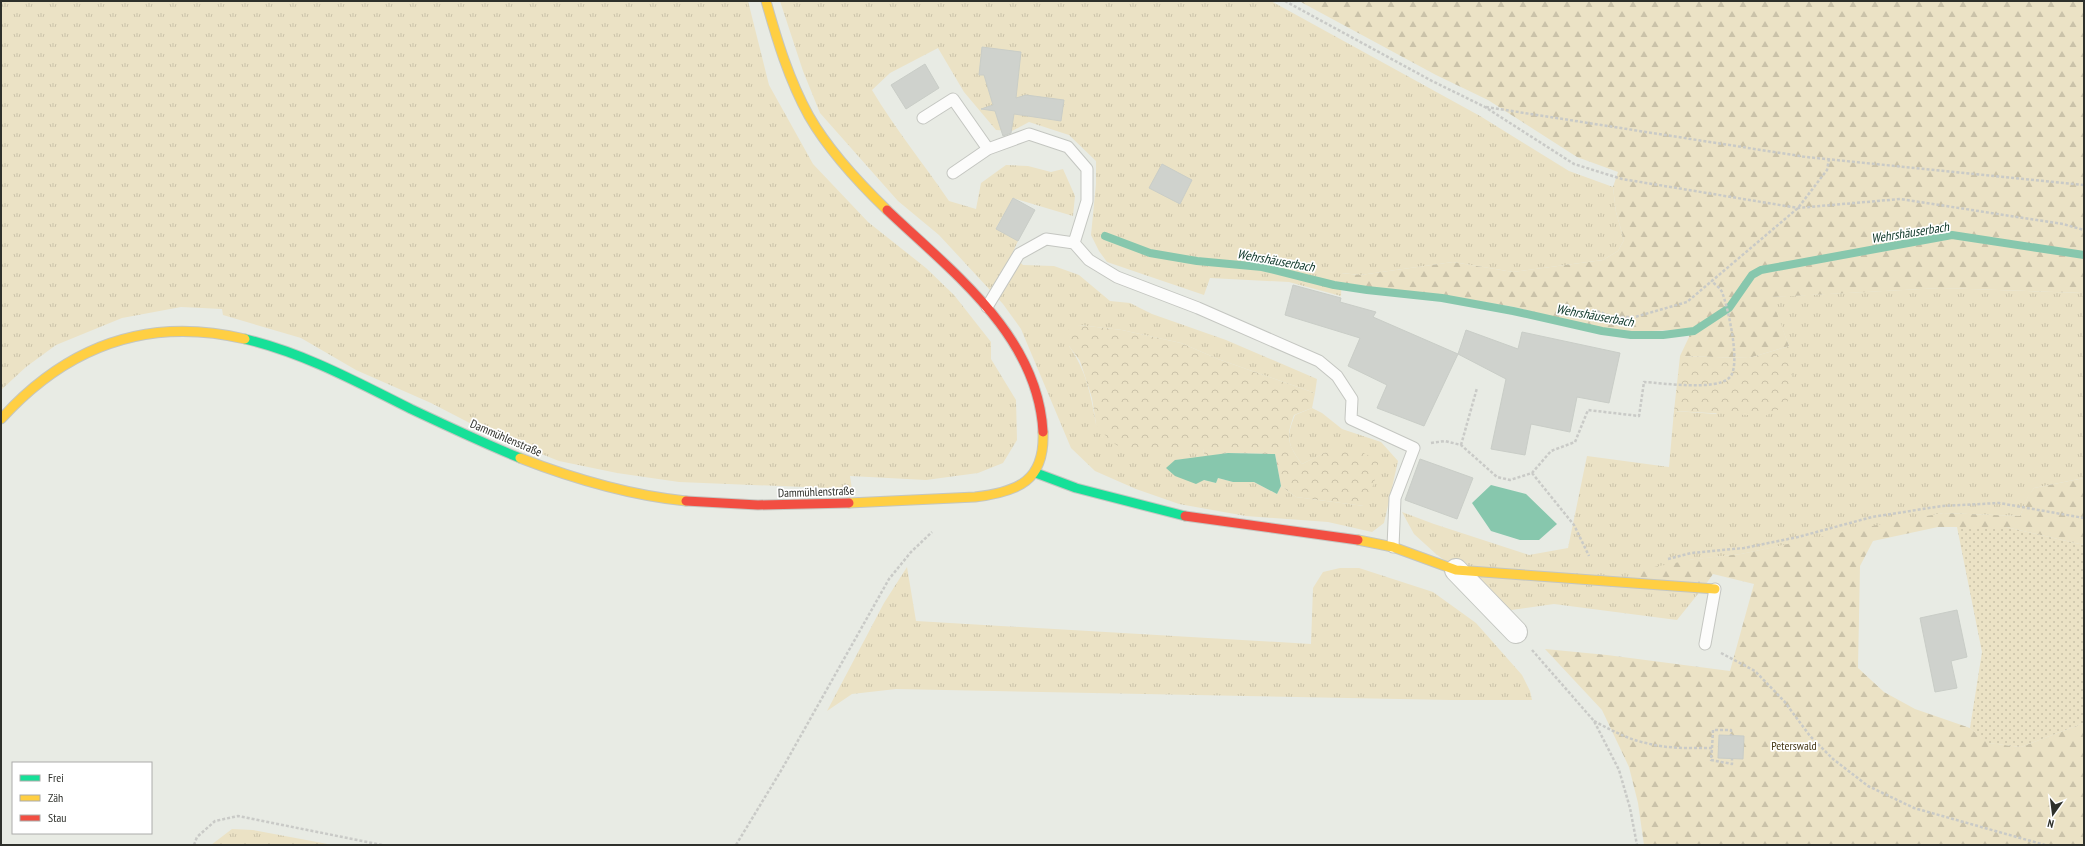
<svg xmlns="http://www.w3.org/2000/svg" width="2085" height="846" viewBox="0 0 2085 846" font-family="'PT Sans Narrow',sans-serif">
<defs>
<pattern id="grass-tufts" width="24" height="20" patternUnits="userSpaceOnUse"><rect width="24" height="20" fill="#ebe2c5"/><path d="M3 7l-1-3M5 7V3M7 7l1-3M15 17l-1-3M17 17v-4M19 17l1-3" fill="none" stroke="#cac2a9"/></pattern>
<pattern id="forest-firs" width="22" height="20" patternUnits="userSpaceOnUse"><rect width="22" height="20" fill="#ebe2c5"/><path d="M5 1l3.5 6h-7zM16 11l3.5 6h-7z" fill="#cac2a9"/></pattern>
<pattern id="park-crowns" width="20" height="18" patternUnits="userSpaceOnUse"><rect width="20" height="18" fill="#ebe2c5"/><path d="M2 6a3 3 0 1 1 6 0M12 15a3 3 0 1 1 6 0" fill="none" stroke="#cac2a9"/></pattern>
<pattern id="garden-dots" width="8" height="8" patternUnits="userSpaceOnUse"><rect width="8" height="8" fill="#ebe2c5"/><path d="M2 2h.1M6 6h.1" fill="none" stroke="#cac2a9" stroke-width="1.8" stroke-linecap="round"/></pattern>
</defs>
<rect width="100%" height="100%" fill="#e8ebe4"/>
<path fill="url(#grass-tufts)" d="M1,1H748L769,85L813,164L868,222L926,268L954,295L991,342V359L1016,400L1017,440L1003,463L978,473L926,480L850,476L852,489L679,482L617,473L559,461L491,434L431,403L356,370L301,338L223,315L222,309L181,307L122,318L56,345L26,367L1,390Z
M780,1H1271L1480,116L1569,171L1613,187L1616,212L1624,240L1618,251L1603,260L1513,272L1453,262L1360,275L1342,273L1341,296L1289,282L1210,278L1204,295L1107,262L1099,251L1091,235L1096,184V161L1069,135L1029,122L1012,131L996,130L964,92L938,48L890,73L872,90C895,129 924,164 949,201L976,209L981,183L1006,165L1028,166L1051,172L1063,169L1075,196L1073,216L1013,198L996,228L1018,241L1012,254L1023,265L1054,266L1079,275L1110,301L1130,303L1152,314L1226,340L1317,379L1315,393L1218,359L1181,343L1122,330L1079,325L1069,346C1086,370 1091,395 1096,424L1165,449H1203L1205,457L1175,460L1204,480L1216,483L1218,478L1233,482H1254L1277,494L1281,486L1296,497L1364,506L1333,449L1302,464C1287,444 1286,437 1295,415L1312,408L1322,413L1342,429L1381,442L1398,461L1384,523L1372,532L1328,522L1246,516L1179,504L1136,489L1095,471L1071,448L1021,329L1003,304L939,235L898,201L820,113L803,71Z
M1941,288L2084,293V478L2034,488L2028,497L2020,516L1943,513L1741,554L1689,560L1706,584L1677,620L1554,604L1511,610L1436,554L1414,534L1402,512L1434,524L1529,555L1568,548L1587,456L1669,467L1674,411L1716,414L1789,346L1770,297Z
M907,567L916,621L1311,644L1313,588L1323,572L1340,568H1359L1433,592L1476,623L1522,675L1530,691L1532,700H1451L896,689L852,694L827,711L884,603Z
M232,829L253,830L333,845H211Z"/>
<path fill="url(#forest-firs)" d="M1299,1H2084V293L1941,288L1771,297L1789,346L1749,358L1680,356L1689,337L1690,329L1632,332L1602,329L1514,307L1442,295L1341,284V273L1360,275L1453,262L1513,272L1603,260L1618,251L1624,240L1616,212L1613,187L1618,172L1577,157L1488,100L1436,75Z
M2084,478V545L2006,527H1938L1873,541L1860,566L1858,668L1884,692L1915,709L1970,728L1989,743L2021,747L2084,723V845H1644L1638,803L1629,767L1602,710L1545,649L1607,655L1730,671L1754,584L1713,574L1706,584L1631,577L1639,570L1695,559L1741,554L1872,526L1943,513L2020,516L2028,496L2034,488Z"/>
<path fill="url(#park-crowns)" d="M1079,325L1122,330L1181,343L1218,359L1315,393L1312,408L1294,415C1286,437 1287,444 1302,464L1332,449H1356L1379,461L1374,483L1364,506L1296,497L1281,486L1275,454L1228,453L1205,457L1203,449L1125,450L1110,441L1096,424L1092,398L1080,361L1069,346L1066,331Z
M1789,346L1793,385L1786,406L1765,416L1674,411L1680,356L1749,358Z"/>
<path fill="url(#garden-dots)" d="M1957,527H2006L2084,545V723L2021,747L1988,743L1970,728L1982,652Z"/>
<path fill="#87c7ad" d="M1228,453L1275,454L1281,486L1277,494L1254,482H1233L1218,478L1216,483L1204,480L1196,484L1175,476L1166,468L1175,460Z
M1491,485L1526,494L1557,524L1539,540H1520L1491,531L1472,503Z"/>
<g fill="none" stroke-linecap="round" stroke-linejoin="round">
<path stroke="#87c7ad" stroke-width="8" d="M1105,236L1150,253L1197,261L1262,267L1334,285L1367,290L1442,298L1513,311L1602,331L1631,335H1663L1694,331L1729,308L1752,275L1761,270L1952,235L2084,255"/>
</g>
<path fill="#cfd2cd" stroke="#c9cdc7" d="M982,47L1021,52L1016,98L1026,95L1064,100L1061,121L1014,114L1011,133L1003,136L995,111L981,109L993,105L984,75H979Z
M925,64L939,88L906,109L891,85Z
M1162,164L1192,180L1180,204L1149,188Z
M1013,198L1035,210L1018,241L996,229Z
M1293,285L1341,298L1340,302L1376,312L1373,317L1458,354L1424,426L1377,408L1387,385L1348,366L1360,338L1285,315Z
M1466,330L1518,349L1522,332L1620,353L1609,403L1577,397L1570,432L1531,424L1525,455L1491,449L1506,379L1458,354Z
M1420,459L1473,478L1457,519L1405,500Z
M1957,610L1967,657L1951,661L1957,688L1935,692L1920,618Z
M1719,735L1744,736L1743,759L1718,758Z"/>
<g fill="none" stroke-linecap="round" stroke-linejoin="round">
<g stroke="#c4c6c1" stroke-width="13">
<path id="lane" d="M923,118L953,99L988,149
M953,173L988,149L1029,134L1068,147L1087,169V201L1074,243
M987,307L1019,254L1046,239L1074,243L1089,260L1117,277L1198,308L1319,361L1337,376L1352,399L1351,419L1414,448L1395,498L1393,547
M1705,644L1715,589"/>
</g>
<g stroke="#c4c6c1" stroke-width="24">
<path id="street" d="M1456,570L1516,632"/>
</g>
<g stroke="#c4c6c1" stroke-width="11">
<path id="fast" d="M245,339C304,353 357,382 411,409C447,426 483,443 520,458
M1036,473L1076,488L1185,516"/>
</g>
<g stroke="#c4c6c1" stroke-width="11">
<path id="slow" d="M766,1C777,40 789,80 809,116C829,151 858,182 887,210
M1,419C67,346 148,316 245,339
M520,458C574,479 627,495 686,501
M849,503L975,497C1018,492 1045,481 1043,432
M1358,540L1393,547L1456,570L1715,589"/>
</g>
<g stroke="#c4c6c1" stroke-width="11">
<path id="jam" d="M887,210C951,271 1038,335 1043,432
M686,501L758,505L849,503
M1185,516L1358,540"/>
</g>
<path stroke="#c9cac7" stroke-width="2.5" stroke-dasharray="3 2" stroke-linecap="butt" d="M1285,1L1432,81L1485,107L1574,164L1622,179L1798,208L1900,199L2063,224L2084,230
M1486,107L1806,157L2084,185
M1597,311L1613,317H1635L1687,302L1798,208L1827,170L1829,159
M1431,443L1445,441L1461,445L1497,477L1510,480L1532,473L1551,451L1575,442L1588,410L1639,416L1644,382C1663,383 1715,391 1729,378C1742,368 1728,307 1722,292C1720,288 1715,284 1711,281
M1461,445L1477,388
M1532,473L1574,525L1589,556
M1668,559L1691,553L1744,548L1798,537L1872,517L1942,506L1999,503L2084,518
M1532,650L1594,721L1619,770L1630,808L1637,845
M1721,653L1755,671L1784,701L1810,736L1833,759L1868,786L1914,808L2045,845
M1594,721C1611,730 1627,739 1646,743C1667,749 1690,748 1712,748L1711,760L1732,764V759
M1712,748L1713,730H1731V736
M194,845L197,837L215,821L238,816L382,845
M736,845L782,769L889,579L911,552L932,532"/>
<use href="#lane" stroke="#fcfcfb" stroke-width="11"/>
<use href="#street" stroke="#fcfcfb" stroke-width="22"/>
<use href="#fast" stroke="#16e098" stroke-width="9"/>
<use href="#slow" stroke="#ffcf43" stroke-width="9"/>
<use href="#jam" stroke="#f24e42" stroke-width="9"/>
</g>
<g text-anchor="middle" stroke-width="3.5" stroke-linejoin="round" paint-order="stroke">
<g font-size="12" fill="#2e302b" stroke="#fff">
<text transform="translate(506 438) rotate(23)" y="4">Dammühlenstraße</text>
<text transform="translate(816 492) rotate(-2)" y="4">Dammühlenstraße</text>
</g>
<g font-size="12" fill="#443715" stroke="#fff">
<text x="1794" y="750">Peterswald</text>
</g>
<g font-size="13" font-style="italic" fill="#0b3527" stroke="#fff">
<text transform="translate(1910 232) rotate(-9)" y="5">Wehrshäuserbach</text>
<text transform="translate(1276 260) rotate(10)" y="5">Wehrshäuserbach</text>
<text transform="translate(1595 315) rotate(10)" y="5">Wehrshäuserbach</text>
</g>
</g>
<rect width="2085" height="846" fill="none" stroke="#2e302b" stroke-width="4"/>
<rect x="12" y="762" width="140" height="72" fill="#ffffff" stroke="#abacaa"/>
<rect x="20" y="775" width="20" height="6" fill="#16e098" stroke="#abacaa"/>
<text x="48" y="782" font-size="12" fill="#2e302b">Frei</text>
<rect x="20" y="795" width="20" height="6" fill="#ffcf43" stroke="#abacaa"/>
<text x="48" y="802" font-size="12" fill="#2e302b">Zäh</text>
<rect x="20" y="815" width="20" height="6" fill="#f24e42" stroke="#abacaa"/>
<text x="48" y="822" font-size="12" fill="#2e302b">Stau</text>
<g transform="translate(2053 814) rotate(194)" stroke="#ffffff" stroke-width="3" paint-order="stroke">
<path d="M0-3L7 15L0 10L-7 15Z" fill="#2e302b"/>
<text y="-6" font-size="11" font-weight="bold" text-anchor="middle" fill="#2e302b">N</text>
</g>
</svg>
